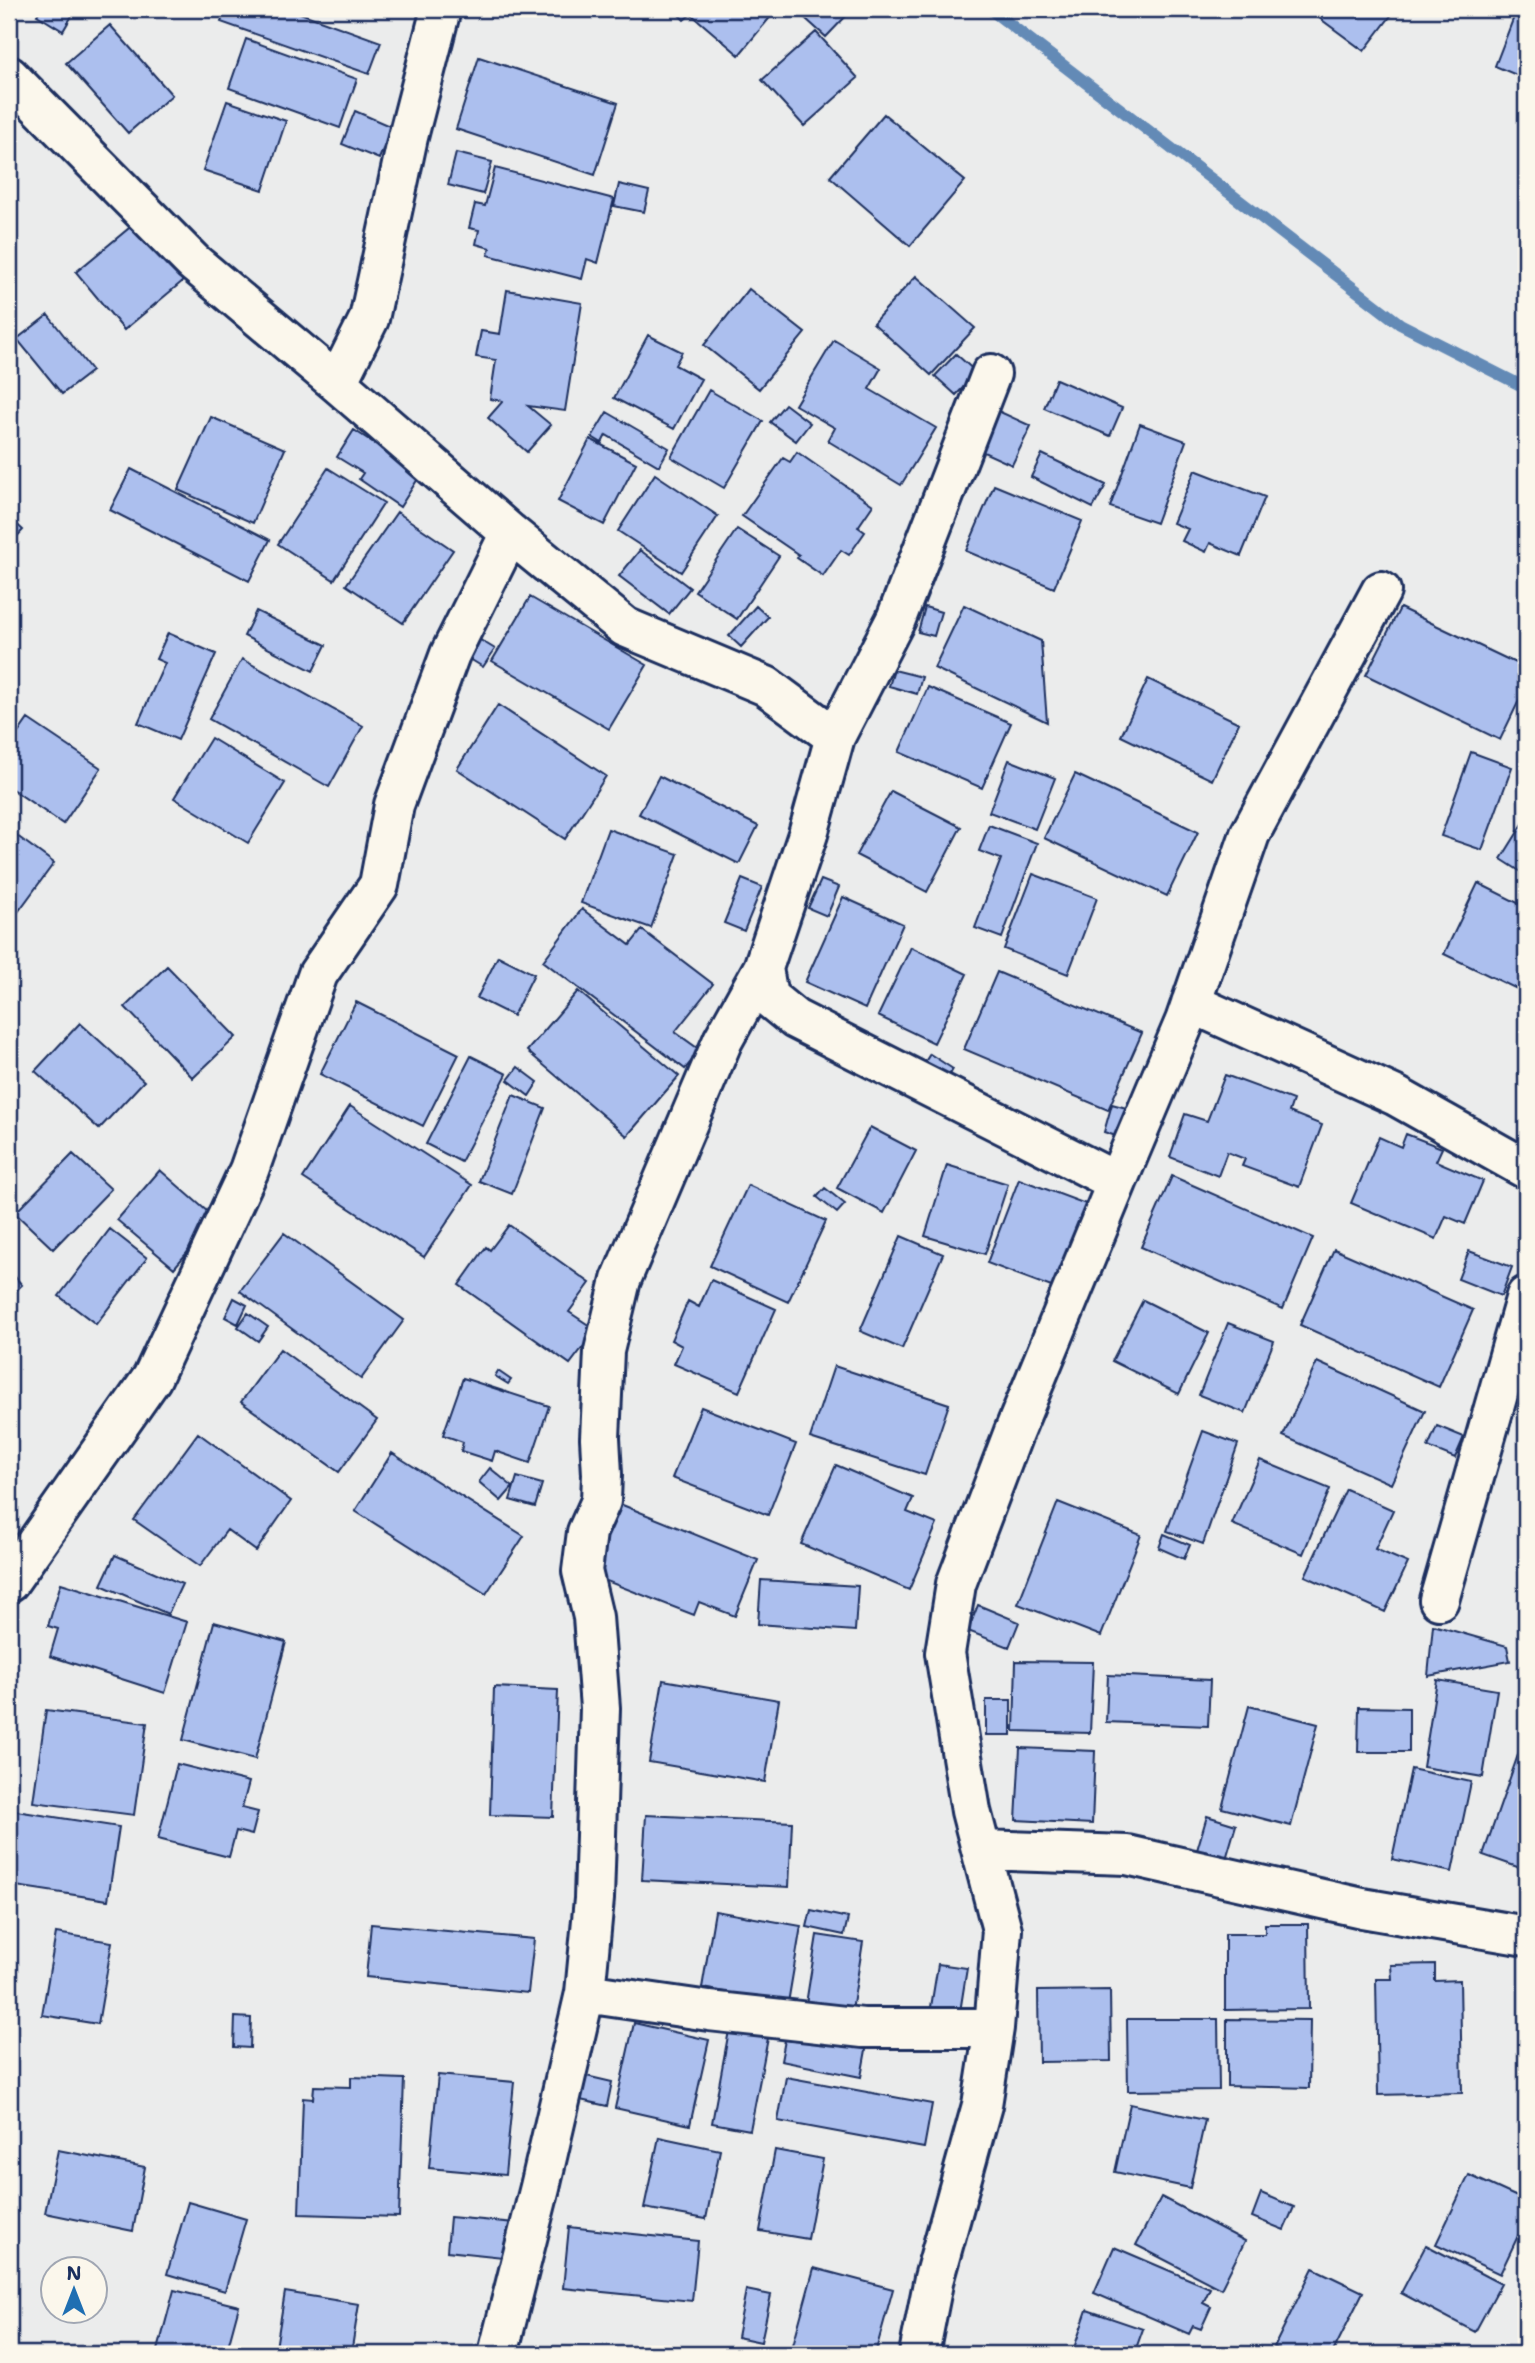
<svg xmlns="http://www.w3.org/2000/svg" width="1535" height="2363" viewBox="0 0 1535 2363" font-family="'Shantell Sans',sans-serif">
<rect width="100%" height="100%" fill="#ebecec"/>
<filter id="ink" filterUnits="userSpaceOnUse"><feTurbulence type="fractalNoise" baseFrequency=".0143" numOctaves="2"/><feDisplacementMap in="SourceGraphic" scale="14" xChannelSelector="R" yChannelSelector="G"/><feConvolveMatrix kernelMatrix="1 2 1 2 8 2 1 2 1" color-interpolation-filters="sRGB"/></filter>
<g filter="url(#ink)">
<g fill="none" stroke-linecap="round" stroke-linejoin="round">
<path stroke="#648ab6" stroke-width="12" d="M990,9L1400,324L1526,388"/>
</g>
<path fill="#acbfee" stroke="#1b2f5e" stroke-width="2" d="M41,9H76L63,31L37,15Z
M226,9H289L381,42L369,74L221,22Z
M673,9H777L739,55L691,14L684,20Z
M795,9H842L848,14L826,37Z
M1307,9H1396L1364,51Z
M1517,9H1526V79L1495,66Z
M110,25L172,95L128,133L66,63Z
M816,32L858,78L804,126L762,80Z
M246,39L357,79L340,128L229,88Z
M479,57L618,103L595,175L456,129Z
M227,101L286,121L263,190L203,170Z
M355,111L392,127L379,159L342,144Z
M884,114L965,181L910,246L830,177Z
M456,153L492,162L483,194L448,185Z
M495,168L614,199L598,263L587,259L582,279L488,255L490,248L476,244L479,230L469,228L475,204L485,206Z
M619,184L649,191L644,212L614,206Z
M134,224L183,281L124,330L76,272Z
M916,276L975,328L931,375L873,323Z
M749,289L805,333L759,389L704,345Z
M507,290L582,303L565,411L528,406L551,425L527,452L488,418L503,401L490,399L496,360L476,357L481,331L500,334Z
M48,315L92,371L62,394L17,339Z
M648,335L682,352L675,365L701,379L674,429L614,398Z
M834,340L881,368L869,389L936,428L901,485L828,441L835,428L795,405Z
M956,354L977,373L956,395L935,376Z
M1056,379L1122,408L1110,436L1044,408Z
M709,390L763,421L724,488L671,457Z
M9,402L18,411L9,421Z
M785,404L810,423L796,441L770,422Z
M998,411L1031,426L1012,465L979,450Z
M607,412L669,448L659,466L606,435L602,443L592,437Z
M211,417L285,449L253,523L178,490Z
M1140,424L1186,441L1156,523L1110,507Z
M354,430L421,474L400,507L359,479L363,473L337,457Z
M590,439L636,463L604,525L558,501Z
M797,452L873,505L858,527L865,532L849,555L841,550L823,576L797,558L799,555L742,516L783,458L790,462Z
M1042,454L1106,485L1093,508L1031,477Z
M328,468L384,503L334,580L278,544Z
M131,469L270,540L249,581L110,510Z
M1195,470L1265,497L1241,556L1210,543L1206,552L1182,541L1188,529L1173,523Z
M655,474L718,516L681,572L618,531Z
M994,485L1082,521L1054,588L966,551Z
M397,512L453,550L403,623L346,585Z
M9,517L23,530L9,545Z
M737,529L779,556L737,619L695,591Z
M640,550L690,588L669,614L619,576Z
M530,597L647,665L609,729L492,661Z
M964,605L1041,641L1047,722L934,668Z
M756,606L768,617L741,647L729,636Z
M925,607L941,612L934,636L918,632Z
M1400,608L1526,668V686L1500,740L1366,675Z
M256,611L326,645L313,671L244,636Z
M168,633L216,654L178,740L138,723L165,663L156,659Z
M477,638L495,649L483,667L465,656Z
M242,659L363,726L329,787L209,719Z
M894,670L922,677L917,694L889,686Z
M1148,679L1239,723L1212,780L1121,736Z
M928,687L1011,723L982,788L899,752Z
M498,705L606,776L565,839L457,769Z
M28,719L101,768L63,824L9,787V746Z
M211,738L285,783L248,843L174,798Z
M1471,752L1512,767L1482,850L1441,836Z
M1009,760L1055,778L1035,829L989,812Z
M1075,774L1198,832L1167,896L1044,838Z
M659,776L758,826L739,864L639,814Z
M891,791L961,827L927,892L856,855Z
M1526,819V875L1501,859Z
M989,825L1037,843L1002,938L975,928L1001,859L979,851Z
M608,829L678,854L651,928L581,903Z
M9,830L54,863L15,916L9,911Z
M1033,874L1097,898L1068,974L1004,949Z
M742,879L762,887L744,931L724,923Z
M821,880L839,887L827,916L808,908Z
M1478,883L1526,907V979L1521,991L1444,954Z
M843,897L903,924L865,1009L805,982Z
M582,909L630,945L642,930L713,984L675,1032L700,1050L685,1069L543,961Z
M911,947L967,974L934,1043L878,1016Z
M498,956L534,974L513,1016L477,998Z
M167,966L236,1037L193,1078L125,1007Z
M997,972L1142,1033L1108,1110L964,1049Z
M578,991L679,1076L627,1136L527,1051Z
M356,1002L459,1054L423,1126L320,1074Z
M80,1023L144,1081L99,1129L35,1071Z
M930,1054L953,1069L947,1080L923,1065Z
M471,1056L507,1074L461,1162L426,1144Z
M518,1067L538,1082L529,1096L508,1080Z
M1225,1075L1293,1100L1289,1112L1322,1125L1299,1187L1242,1166L1245,1159L1227,1152L1218,1176L1170,1157L1185,1114L1207,1121Z
M513,1095L545,1108L512,1194L479,1181Z
M1112,1104L1137,1111L1128,1140L1104,1132Z
M350,1106L472,1185L424,1257L303,1178Z
M870,1127L916,1151L884,1213L837,1188Z
M1406,1134L1442,1148L1436,1161L1483,1181L1465,1224L1446,1216L1436,1239L1351,1203L1379,1137L1401,1147Z
M73,1154L111,1189L53,1249L15,1213Z
M947,1165L1008,1184L985,1254L925,1236Z
M160,1170L216,1219L174,1268L117,1220Z
M1172,1176L1313,1238L1283,1309L1141,1247Z
M1019,1179L1094,1207L1062,1291L987,1263Z
M748,1185L826,1221L788,1302L710,1266Z
M825,1188L845,1204L837,1213L817,1197Z
M509,1225L590,1283L569,1312L596,1330L570,1364L459,1285L486,1247L490,1250Z
M110,1229L147,1258L96,1324L59,1296Z
M284,1233L404,1320L361,1379L240,1291Z
M901,1236L943,1254L902,1349L860,1331Z
M1334,1249L1473,1310L1439,1387L1300,1325Z
M1469,1251L1512,1267L1501,1296L1458,1279Z
M9,1270L22,1285L9,1297Z
M711,1280L776,1309L739,1392L674,1364L682,1346L671,1340L688,1301L699,1307Z
M234,1298L247,1305L238,1324L225,1317Z
M1143,1300L1209,1333L1179,1394L1112,1361Z
M248,1313L268,1327L258,1341L238,1327Z
M1228,1323L1274,1341L1245,1413L1199,1395Z
M280,1349L377,1420L339,1472L241,1402Z
M1317,1362L1425,1411L1391,1484L1283,1436Z
M834,1366L949,1404L925,1475L810,1438Z
M498,1371L511,1380L508,1384L495,1376Z
M463,1378L549,1406L530,1463L495,1451L492,1461L461,1451L463,1442L443,1435Z
M701,1407L796,1444L768,1515L672,1478Z
M1437,1426L1464,1437L1455,1458L1428,1447Z
M1203,1431L1238,1444L1203,1544L1167,1531Z
M198,1433L291,1501L256,1551L227,1530L200,1566L134,1520Z
M392,1453L524,1536L486,1594L355,1511Z
M1260,1460L1330,1489L1303,1554L1232,1524Z
M836,1465L913,1498L907,1512L937,1524L909,1590L801,1544Z
M490,1468L513,1487L501,1501L479,1482Z
M517,1477L542,1484L535,1507L510,1500Z
M1346,1489L1393,1510L1375,1549L1408,1563L1385,1612L1305,1576Z
M1058,1502L1141,1535L1101,1636L1018,1604Z
M620,1504L758,1560L735,1616L699,1602L694,1615L591,1575Z
M1164,1534L1190,1545L1184,1559L1159,1548Z
M115,1555L182,1584L168,1614L101,1585Z
M761,1580L858,1586L855,1631L758,1624Z
M61,1583L187,1622L165,1693L50,1656L58,1629L48,1626Z
M978,1605L1019,1622L1009,1647L968,1631Z
M214,1622L286,1642L255,1759L183,1740Z
M1433,1625L1507,1646L1510,1661L1428,1676Z
M1016,1661L1093,1662L1090,1733L1014,1731Z
M1108,1675L1210,1680L1208,1726L1106,1722Z
M663,1680L779,1700L765,1782L649,1762Z
M1437,1680L1497,1690L1483,1777L1423,1767Z
M494,1687L558,1690L553,1817L490,1815Z
M986,1700H1011V1735H986Z
M1249,1706L1318,1724L1291,1826L1222,1808Z
M1359,1707L1409,1708V1752H1358Z
M46,1710L147,1723L134,1815L33,1802Z
M1526,1732V1870L1483,1855Z
M1020,1748L1095,1751L1092,1824L1016,1820Z
M177,1764L249,1782L242,1808L258,1812L252,1835L236,1831L229,1857L158,1839Z
M1411,1769L1471,1782L1452,1872L1392,1859Z
M16,1811L119,1827L108,1900L9,1885V1859Z
M646,1815L792,1822L789,1887L642,1880Z
M1207,1816L1236,1825L1226,1859L1197,1850Z
M811,1910L848,1918L844,1935L807,1927Z
M715,1911L801,1926L788,2003L702,1988Z
M371,1924L534,1939L528,1993L366,1977Z
M1265,1924H1308L1309,2009L1225,2010V1934H1265Z
M56,1933L112,1942L98,2024L42,2015Z
M817,1935L863,1942L851,2017L805,2010Z
M938,1964L967,1968L960,2012L931,2007Z
M1435,1964V1981L1460,1980L1462,2093L1378,2095L1376,1979H1392L1391,1965Z
M1110,1990L1111,2061L1039,2062L1038,1991Z
M235,2017L251,2018L250,2048L234,2047Z
M1127,2019H1218L1219,2090L1128,2091Z
M1227,2019L1310,2020L1309,2088L1227,2086Z
M634,2023L709,2040L690,2125L615,2108Z
M788,2024L868,2039L861,2077L781,2061Z
M730,2025L769,2033L750,2130L712,2123Z
M438,2075L514,2082L505,2175L429,2168Z
M582,2075L612,2082L607,2106L576,2099Z
M351,2077L404,2079L399,2217L299,2214L303,2098L313,2099L314,2086L351,2087Z
M786,2077L932,2104L924,2148L778,2121Z
M1130,2104L1205,2120L1190,2188L1115,2172Z
M659,2137L720,2150L706,2219L644,2208Z
M58,2150L145,2167L133,2231L45,2213Z
M775,2150L823,2159L808,2239L760,2231Z
M1469,2175L1526,2201V2219L1500,2274L1436,2244Z
M1261,2193L1294,2207L1284,2230L1252,2217Z
M1161,2197L1245,2241L1221,2289L1136,2245Z
M188,2202L246,2219L225,2291L167,2274Z
M450,2217L515,2223L512,2258L447,2251Z
M569,2227L698,2241L692,2301L563,2288Z
M1426,2245L1501,2284L1475,2332L1401,2293Z
M1114,2247L1210,2288L1203,2303L1211,2307L1201,2329L1193,2326L1189,2334L1094,2293Z
M814,2268L893,2289L875,2354H825L793,2345Z
M1313,2268L1363,2292L1332,2354H1288L1274,2347Z
M174,2290L239,2306L226,2354H157Z
M746,2290L771,2295L761,2342L737,2337Z
M285,2292L359,2304L351,2354H275Z
M1087,2310L1143,2329L1134,2354H1072Z"/>
<g fill="none" stroke-linecap="round" stroke-linejoin="round">
<g stroke="#1b2f5e" stroke-width="44">
<path id="minor" d="M9,76L193,262L337,383L510,533L625,627L766,686L835,737L808,834L763,968L768,997L795,1019L1117,1182L1013,1434L956,1584L945,1653L971,1811L1002,1930L994,2028L982,2105L934,2278L919,2354
M337,383L369,319L408,137L441,9
M835,737L896,619L991,374
M1191,1003L1396,1096L1526,1169
M1117,1182L1185,1021L1250,834L1381,591
M9,1582L152,1378L249,1170L318,974L379,885L394,805L450,654L510,533
M1439,1600L1526,1296
M982,1850L1127,1855L1362,1908L1526,1936
M585,1993L709,2011L863,2028H994
M498,2354L540,2187L585,1993L594,1899L600,1708L593,1617L582,1571L587,1532L601,1501L602,1474L600,1438L604,1351L621,1280L723,1040L763,968"/>
</g>
<use href="#minor" stroke="#fbf7ec" stroke-width="38"/>
</g>
</g>
<rect width="1535" height="2363" fill="none" stroke="#fbf7ec" stroke-width="35"/>
<rect x="18" y="18" width="1500" height="2328" fill="none" stroke="#1b2f5e" stroke-width="2.5" filter="url(#ink)"/>
<g transform="translate(74 2290)"><circle r="33" fill="#fbf7ec" stroke="#a1a7b3" stroke-width="2"/>
<path d="M0-5L12 26L0 18L-12 26Z" fill="#1f6fb2"/>
<text y="-10" font-size="19" font-weight="bold" text-anchor="middle" fill="#1b2f5e">N</text>
</g>
</svg>
